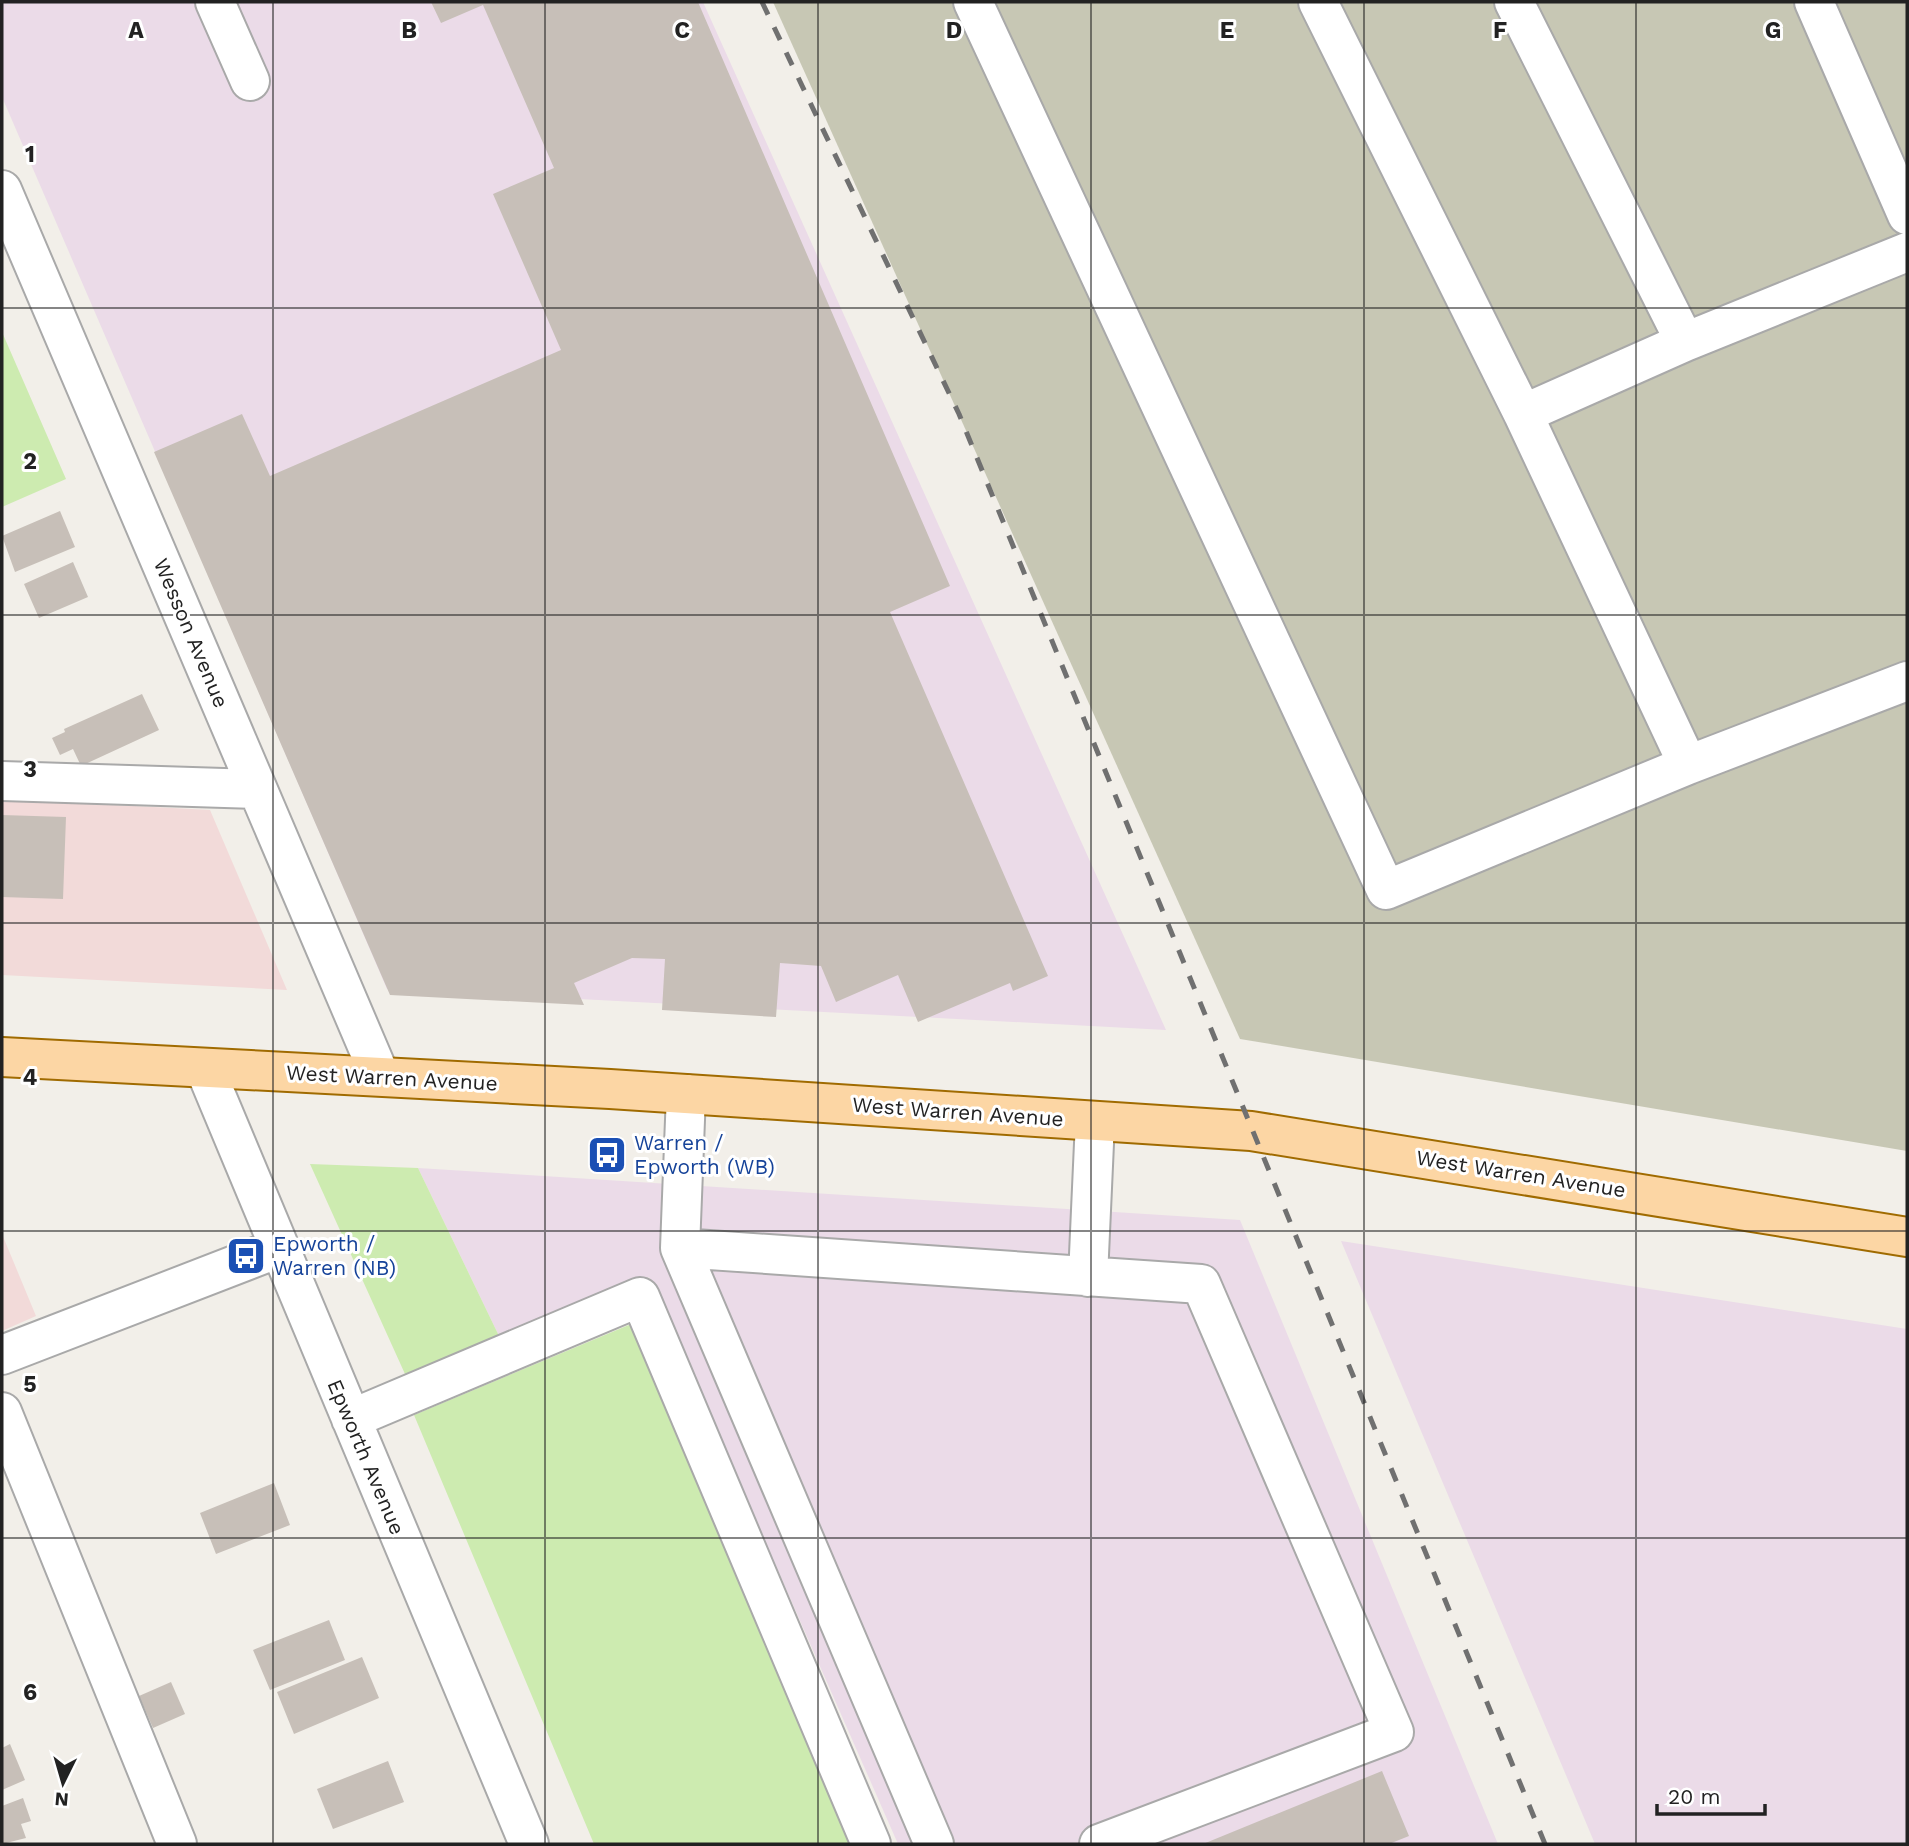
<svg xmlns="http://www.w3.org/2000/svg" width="1909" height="1846" viewBox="0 0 1909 1846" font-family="'Work Sans',sans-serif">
<rect width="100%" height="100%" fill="#f2efe9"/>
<path fill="#f2dad9" d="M2,799L210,810L287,990L2,975Z
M2,1234L36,1316L2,1331Z"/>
<path fill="#ebdbe8" d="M2,2H703L1166,1030L387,989L2,97Z
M418,1168L1240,1220L1498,1844H898L649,1277L499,1336Z
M1341,1241L1907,1329V1844H1595Z"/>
<path fill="#c7c7b4" d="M773,2H1907V1151L1240,1039Z"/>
<path fill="#cdebb0" d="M2,332L66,479L2,507Z
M310,1164L418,1168L499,1336L405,1374Z
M636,1322L856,1844H594L414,1415Z"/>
<path fill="#c7bfb8" d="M431,2H698L950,586L890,612L1048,976L1013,991L1010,983L918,1022L898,975L836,1002L821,966L780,963L776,1017L662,1010L665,959L632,958L574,983L584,1005L390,995L154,452L242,414L270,476L561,350L493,194L554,168L483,5L441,23Z
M60,511L75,547L15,572L2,536Z
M73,562L88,597L39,618L24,584Z
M142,694L159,730L81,766L73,749L60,755L52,738L65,732L64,729Z
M2,815L66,817L63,899L2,897Z
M274,1483L290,1525L216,1554L200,1513Z
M329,1620L345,1660L270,1690L253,1650Z
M362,1657L379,1698L294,1734L277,1692Z
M171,1682L185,1714L153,1728L139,1696Z
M10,1744L25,1780L2,1790V1748Z
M388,1761L404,1802L333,1829L317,1789Z
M1382,1771L1409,1836L1389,1844H1203Z
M23,1798L31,1821L21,1824L26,1838L2,1844V1806Z"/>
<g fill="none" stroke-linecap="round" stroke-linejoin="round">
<g stroke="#a9a9a9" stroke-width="42">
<path id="minor" d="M215,2L250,81
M973,2L1386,890L1688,765L1907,681
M1318,2L1523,414L1685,342
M1514,2L1685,342L1907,252
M1814,2L1907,215
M2,190L380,1076
M1523,414L1688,765
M2,781L257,789
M205,1069L529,1844
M686,1094L680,1248L934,1844
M680,1248L1201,1284L1394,1732L1099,1844
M1088,1277L1095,1121
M2,1355L279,1248
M2,1412L177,1844
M351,1419L640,1297L871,1844"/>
</g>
<g stroke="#a06b00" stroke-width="42">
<path id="major" d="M2,1057L610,1089L1251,1131L1907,1237"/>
</g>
<use href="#minor" stroke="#fff" stroke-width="38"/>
<use href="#major" stroke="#fcd6a4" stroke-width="38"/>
<path stroke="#707070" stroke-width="5" stroke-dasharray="14 14" stroke-linecap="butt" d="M762,2L959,414L1545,1844"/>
</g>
<path fill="none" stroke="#222" stroke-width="2" stroke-opacity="0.55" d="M273,2V1844M545,2V1844M818,2V1844M1091,2V1844M1364,2V1844M1636,2V1844M2,308H1907M2,615H1907M2,923H1907M2,1231H1907M2,1538H1907"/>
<defs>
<g id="bus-square" transform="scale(2.0125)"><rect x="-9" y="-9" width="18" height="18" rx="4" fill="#1a4fb4" stroke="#fff"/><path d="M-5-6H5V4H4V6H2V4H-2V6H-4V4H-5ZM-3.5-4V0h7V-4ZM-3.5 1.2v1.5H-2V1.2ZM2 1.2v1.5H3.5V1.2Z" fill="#fff"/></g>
</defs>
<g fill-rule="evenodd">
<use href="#bus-square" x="607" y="1155"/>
<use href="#bus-square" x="246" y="1256"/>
</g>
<g text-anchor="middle" stroke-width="6" stroke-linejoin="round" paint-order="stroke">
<g font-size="21" fill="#222" stroke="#fff">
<text transform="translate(191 633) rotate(67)" y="7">Wesson Avenue</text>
<text transform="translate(392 1078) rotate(3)" y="7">West Warren Avenue</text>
<text transform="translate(958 1112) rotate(4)" y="7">West Warren Avenue</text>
<text transform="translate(1521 1174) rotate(9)" y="7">West Warren Avenue</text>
<text transform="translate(366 1457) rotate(67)" y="7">Epworth Avenue</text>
</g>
<g font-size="21" fill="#164399" stroke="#fff" text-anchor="start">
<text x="634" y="1150">Warren /<tspan x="634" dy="24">Epworth (WB)</tspan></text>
<text x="273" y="1251">Epworth /<tspan x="273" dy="24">Warren (NB)</tspan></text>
</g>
</g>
<g font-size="23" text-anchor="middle" font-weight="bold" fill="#222" stroke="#fff" stroke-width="6" stroke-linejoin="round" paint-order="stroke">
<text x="136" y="38">A</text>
<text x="409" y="38">B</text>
<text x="682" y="38">C</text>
<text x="954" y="38">D</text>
<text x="1227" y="38">E</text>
<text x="1500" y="38">F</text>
<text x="1773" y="38">G</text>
<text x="30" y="162">1</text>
<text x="30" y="469">2</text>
<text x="30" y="777">3</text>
<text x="30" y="1085">4</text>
<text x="30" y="1392">5</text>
<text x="30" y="1700">6</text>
</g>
<rect width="1909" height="1846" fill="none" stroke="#222222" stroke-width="7"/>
<g transform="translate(63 1783) rotate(185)" stroke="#ffffff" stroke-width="5" paint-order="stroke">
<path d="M0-5L12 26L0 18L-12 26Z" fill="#222222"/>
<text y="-10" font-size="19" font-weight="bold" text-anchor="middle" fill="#222222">N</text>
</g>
<path d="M1657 1804v10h108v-10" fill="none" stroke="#222222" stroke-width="3.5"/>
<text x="1668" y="1804" font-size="21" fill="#222222" stroke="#ffffff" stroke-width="5" paint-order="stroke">20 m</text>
</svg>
